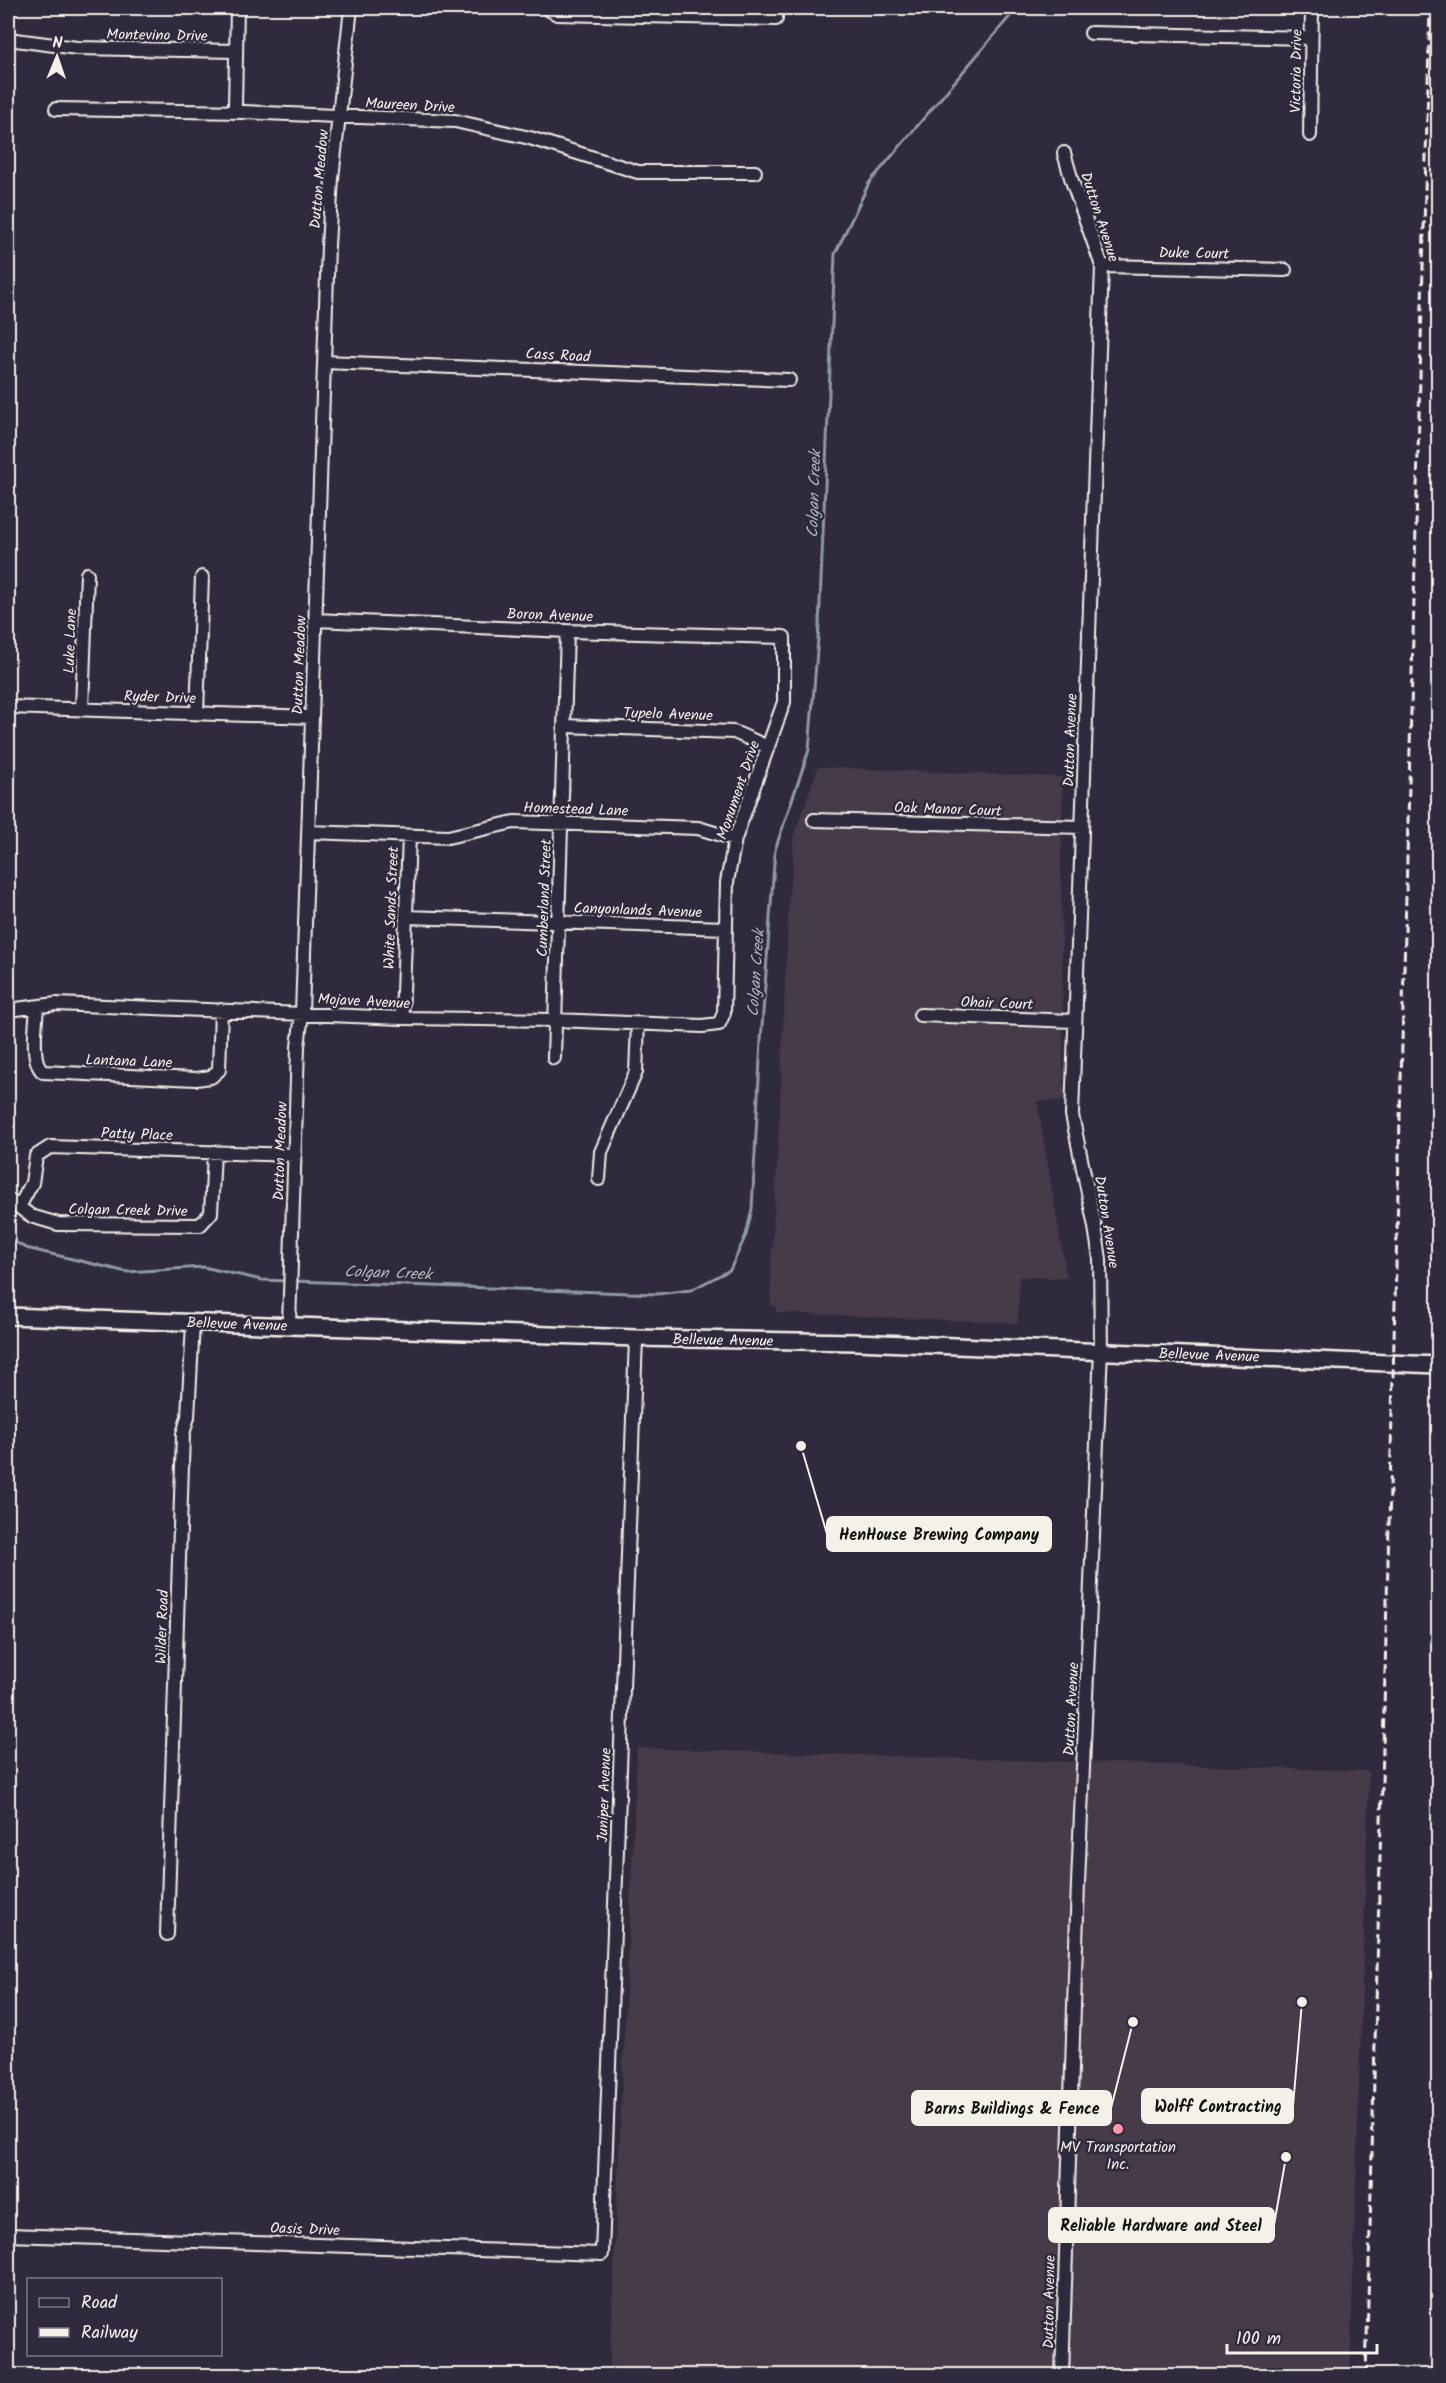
<svg xmlns="http://www.w3.org/2000/svg" width="1446" height="2383" viewBox="0 0 1446 2383" font-family="Kalam,sans-serif">
<rect width="100%" height="100%" fill="#2f2a3d"/>
<filter id="ink" filterUnits="userSpaceOnUse"><feTurbulence type="fractalNoise" baseFrequency=".0167" numOctaves="2"/><feDisplacementMap in="SourceGraphic" scale="12" xChannelSelector="R" yChannelSelector="G"/><feConvolveMatrix kernelMatrix="1 2 1 2 8 2 1 2 1" color-interpolation-filters="sRGB"/></filter>
<g filter="url(#ink)">
<path fill="#443b48" d="M818,767L1063,777L1061,873L1064,1101H1037L1067,1278L1019,1277L1018,1323L781,1313L776,1312V1306H771V1265L779,1128L789,891L793,866V837Z
M637,1748L1369,1771L1350,2375L609,2376Z"/>
<g fill="none" stroke-linecap="round" stroke-linejoin="round">
<path stroke="#8f9ba4" stroke-width="3" d="M8,1238L26,1248L127,1272L203,1267L262,1280L287,1281
M293,1281L658,1294L691,1290L730,1270L746,1235L752,1209L761,1040L775,850L809,750L819,626L835,254L869,183L1017,8"/>
<g stroke="#f4f1e8" stroke-width="16">
<path id="minor" d="M546,8L557,14L776,19V8
M1091,33L1311,38
M8,39L77,48L236,51
M235,105L237,8
M56,109L243,112L455,121L530,138L638,172H755
M1310,135L1312,8
M1102,266L1285,270
M324,362L789,380
M8,707L312,717
M82,709L87,574
M197,713L202,577
M564,726L734,732L768,747
M814,820L1082,827
M308,832L448,837L514,822L698,828L735,839
M406,917L725,928
M37,1007C36,1023 30,1062 43,1072L196,1079L211,1077L219,1070L221,1010
M8,1010L56,1004L402,1018L555,1020L702,1026L719,1024L724,1013L727,882L735,839L784,702V637L567,631L315,620
M920,1015L1074,1021
M402,1018L409,836
M554,1058L567,631
M599,1179L601,1152L636,1072L638,1024
M8,1199L31,1216L58,1224L200,1225L211,1213L214,1152
M19,1207L32,1183L36,1156L50,1147L295,1155
M289,1325L298,1047L302,1013L328,246L332,178L351,8
M167,1934L183,1434L188,1417L193,1323
M8,2235L602,2254L636,1338
M1062,2376L1078,1883L1101,1350L1100,1259L1095,1227L1072,1115L1102,266L1072,181L1064,153"/>
</g>
<g stroke="#f4f1e8" stroke-width="20">
<path id="tertiary" d="M8,1316L636,1338L856,1342L1438,1365"/>
</g>
<use href="#minor" stroke="#2f2a3d" stroke-width="12"/>
<use href="#tertiary" stroke="#2f2a3d" stroke-width="15"/>
<path stroke="#f4f1e8" stroke-width="3" stroke-dasharray="9 4.5" stroke-linecap="butt" d="M1366,2376L1430,8"/>
</g>
</g>
<circle fill="#ff9aa2" stroke="#2f2a3d" stroke-width="2" cx="1118" cy="2129" r="6"/>
<g text-anchor="middle" stroke-width="5" stroke-linejoin="round" paint-order="stroke">
<g font-size="15" fill="#f4f1e8" stroke="#2f2a3d">
<text transform="translate(157 35) rotate(1)" y="5">Montevino Drive</text>
<text transform="translate(1296 71) rotate(-89)" y="5">Victoria Drive</text>
<text transform="translate(410 105) rotate(3)" y="5">Maureen Drive</text>
<text transform="translate(319 179) rotate(-85)" y="5">Dutton Meadow</text>
<text transform="translate(1100 217) rotate(72)" y="5">Dutton Avenue</text>
<text transform="translate(1194 253) rotate(1)" y="5">Duke Court</text>
<text transform="translate(558 355) rotate(3)" y="5">Cass Road</text>
<text transform="translate(550 615) rotate(2)" y="5">Boron Avenue</text>
<text transform="translate(70 641) rotate(-88)" y="5">Luke Lane</text>
<text transform="translate(299 665) rotate(-88)" y="5">Dutton Meadow</text>
<text transform="translate(160 697) rotate(2)" y="5">Ryder Drive</text>
<text transform="translate(668 714) rotate(2)" y="5">Tupelo Avenue</text>
<text transform="translate(1070 740) rotate(-88)" y="5">Dutton Avenue</text>
<text transform="translate(738 790) rotate(-71)" y="5">Monument Drive</text>
<text transform="translate(576 809) rotate(2)" y="5">Homestead Lane</text>
<text transform="translate(948 809) rotate(2)" y="5">Oak Manor Court</text>
<text transform="translate(544 898) rotate(-88)" y="5">Cumberland Street</text>
<text transform="translate(391 908) rotate(-88)" y="5">White Sands Street</text>
<text transform="translate(638 910) rotate(2)" y="5">Canyonlands Avenue</text>
<text transform="translate(364 1001) rotate(3)" y="5">Mojave Avenue</text>
<text transform="translate(997 1003) rotate(2)" y="5">Ohair Court</text>
<text transform="translate(129 1061) rotate(2)" y="5">Lantana Lane</text>
<text transform="translate(137 1134) rotate(2)" y="5">Patty Place</text>
<text transform="translate(280 1151) rotate(-88)" y="5">Dutton Meadow</text>
<text transform="translate(128 1210) rotate(1)" y="5">Colgan Creek Drive</text>
<text transform="translate(1107 1222) rotate(81)" y="5">Dutton Avenue</text>
<text transform="translate(237 1324) rotate(2)" y="5">Bellevue Avenue</text>
<text transform="translate(723 1340) rotate(1)" y="5">Bellevue Avenue</text>
<text transform="translate(1209 1355) rotate(2)" y="5">Bellevue Avenue</text>
<text transform="translate(162 1627) rotate(-88)" y="5">Wilder Road</text>
<text transform="translate(1071 1709) rotate(-87)" y="5">Dutton Avenue</text>
<text transform="translate(604 1795) rotate(-88)" y="5">Juniper Avenue</text>
<text transform="translate(305 2229) rotate(2)" y="5">Oasis Drive</text>
<text transform="translate(1049 2302) rotate(-89)" y="5">Dutton Avenue</text>
</g>
<g font-size="15" fill="#f4f1e8" stroke="#2f2a3d">
<text x="1118" y="2152">MV Transportation<tspan x="1118" dy="17">Inc.</tspan></text>
</g>
<g font-size="16" font-style="italic" fill="#b0b7ba" stroke="#2f2a3d">
<text transform="translate(813 494) rotate(-88)" y="6">Colgan Creek</text>
<text transform="translate(755 973) rotate(-86)" y="6">Colgan Creek</text>
<text transform="translate(388 1272) rotate(2)" y="6">Colgan Creek</text>
</g>
</g>
<path fill="none" stroke="#f4f1e8" stroke-width="2" d="M801 1446L827 1534M1302 2002L1293 2106M1133 2022L1111 2108M1286 2157L1274 2225"/>
<g fill="#f4f1e8" stroke="#2f2a3d" stroke-width="2">
<circle cx="801" cy="1446" r="6"/>
<circle cx="1302" cy="2002" r="6"/>
<circle cx="1133" cy="2022" r="6"/>
<circle cx="1286" cy="2157" r="6"/>
</g>
<g fill="#f4f1e8" stroke="#f4f1e8" stroke-width="2">
<rect x="827" y="1517" width="224" height="34" rx="6"/>
<rect x="1142" y="2089" width="151" height="34" rx="6"/>
<rect x="912" y="2091" width="199" height="34" rx="6"/>
<rect x="1049" y="2208" width="225" height="34" rx="6"/>
</g>
<g font-size="16" text-anchor="middle" font-weight="bold" fill="#111">
<text x="939" y="1540">HenHouse Brewing Company</text>
<text x="1218" y="2112">Wolff Contracting</text>
<text x="1012" y="2114">Barns Buildings &amp; Fence</text>
<text x="1161" y="2231">Reliable Hardware and Steel</text>
</g>
<rect width="1446" height="2383" fill="none" stroke="#2f2a3d" stroke-width="30"/>
<rect x="15" y="15" width="1416" height="2353" fill="none" stroke="#f4f1e8" stroke-width="2" filter="url(#ink)"/>
<rect x="27" y="2278" width="195" height="78" fill="#2f2a3d" stroke="#7e7a81" stroke-width="1.5"/>
<rect x="39" y="2298" width="30" height="9" fill="#2f2a3d" stroke="#7e7a81" stroke-width="1.5"/>
<text x="81" y="2308" font-size="18" fill="#f4f1e8">Road</text>
<rect x="39" y="2328" width="30" height="9" fill="#f4f1e8" stroke="#7e7a81" stroke-width="1.5"/>
<text x="81" y="2338" font-size="18" fill="#f4f1e8">Railway</text>
<g transform="translate(57 57) rotate(2)" stroke="#2f2a3d" stroke-width="4.5" paint-order="stroke">
<path d="M0-4.5L10 22L0 15L-10 22Z" fill="#f4f1e8"/>
<text y="-9" font-size="16" font-weight="bold" text-anchor="middle" fill="#f4f1e8">N</text>
</g>
<path d="M1227 2344v9h150v-9" fill="none" stroke="#f4f1e8" stroke-width="3"/>
<text x="1236" y="2344" font-size="18" fill="#f4f1e8" stroke="#2f2a3d" stroke-width="4.5" paint-order="stroke">100 m</text>
</svg>
